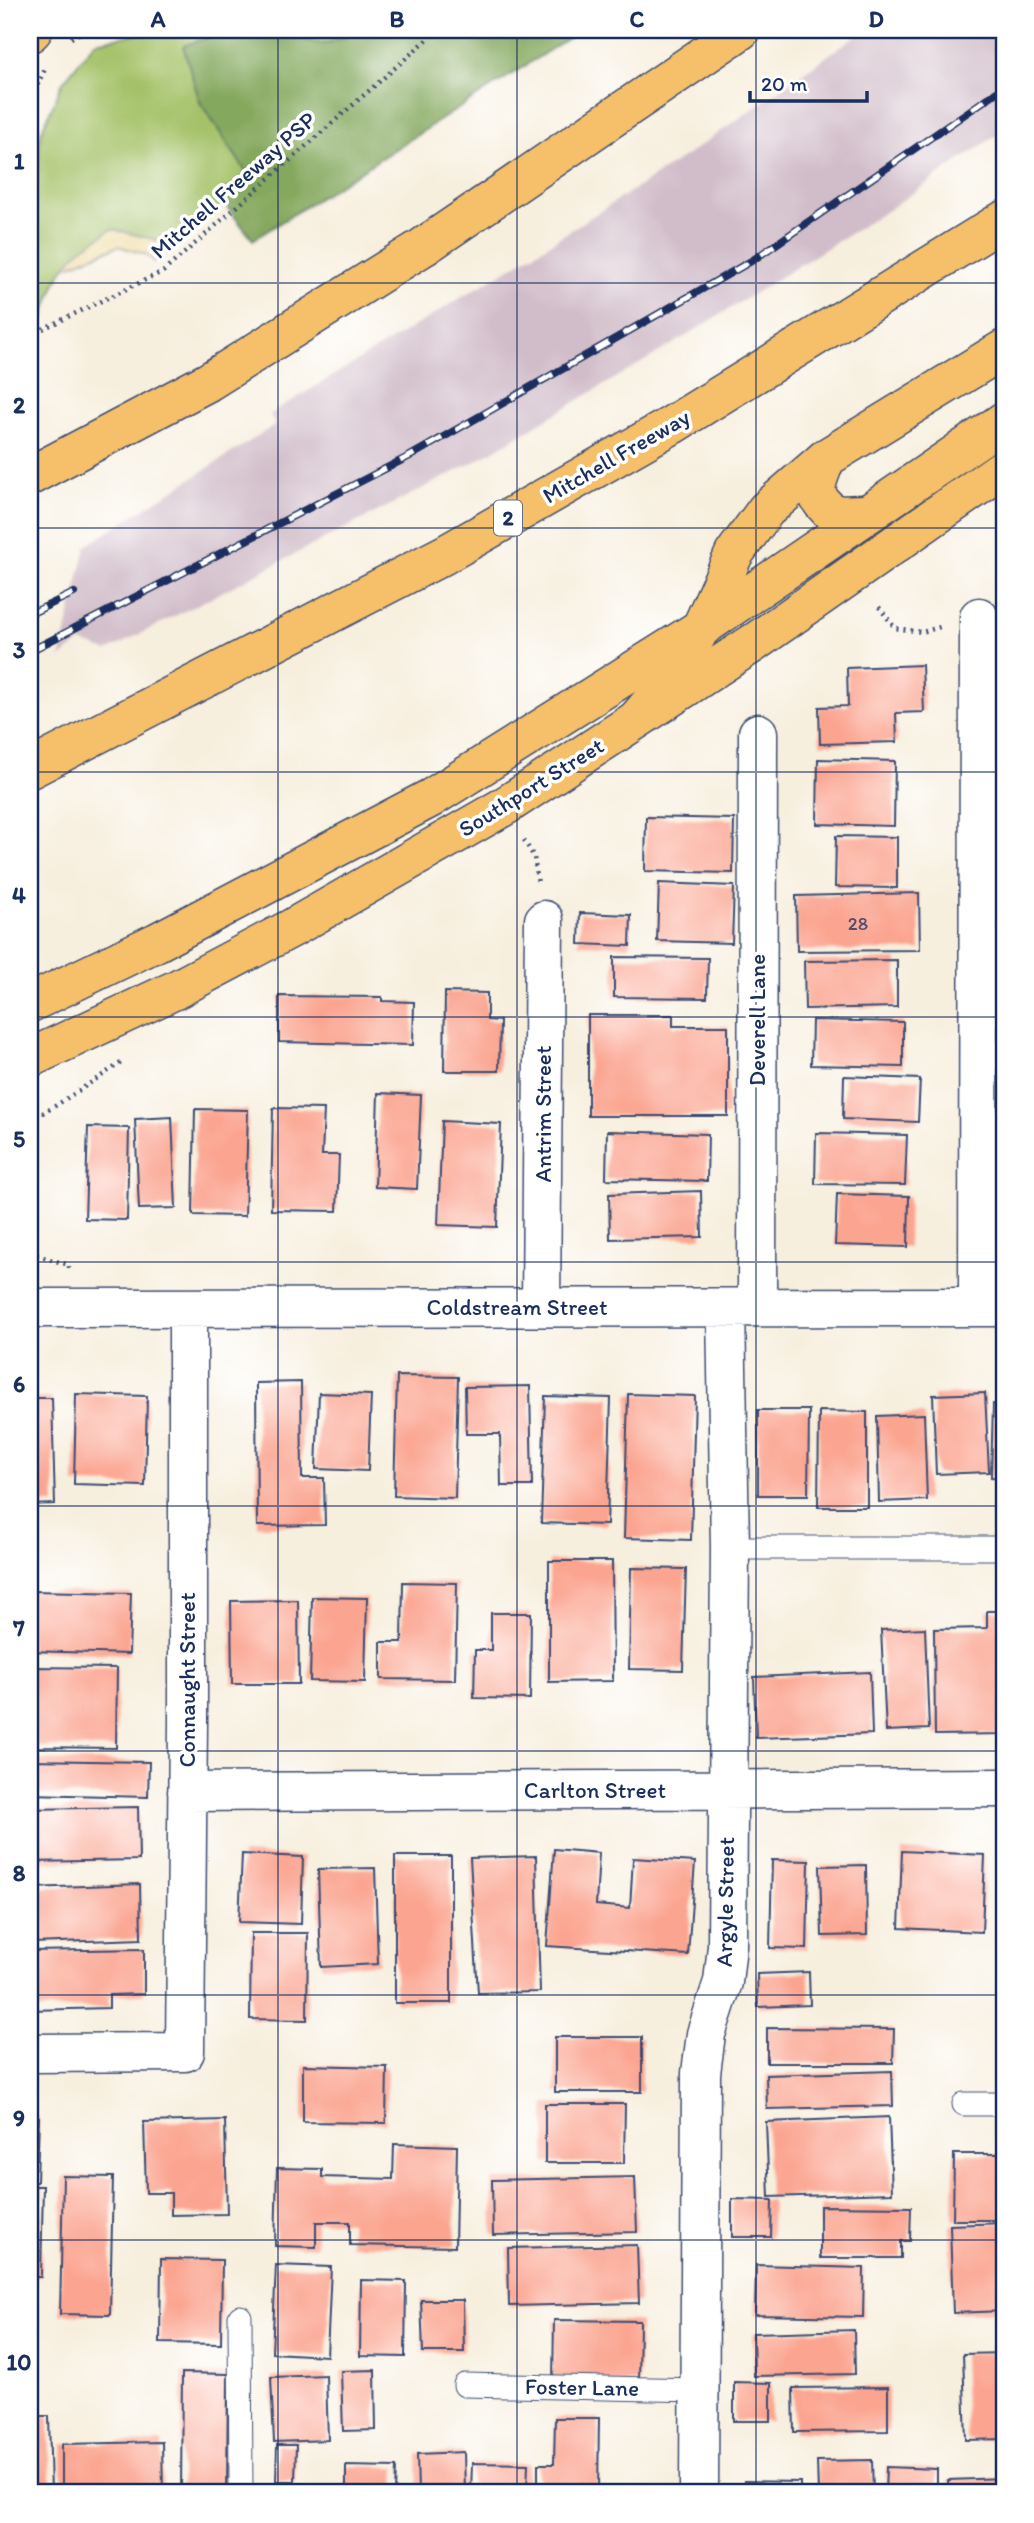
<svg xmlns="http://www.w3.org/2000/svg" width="1034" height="2523" viewBox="0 0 1034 2523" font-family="Itim,sans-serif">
<rect width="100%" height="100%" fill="#fff"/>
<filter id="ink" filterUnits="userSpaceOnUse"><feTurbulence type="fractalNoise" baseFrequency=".0143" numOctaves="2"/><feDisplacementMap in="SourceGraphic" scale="14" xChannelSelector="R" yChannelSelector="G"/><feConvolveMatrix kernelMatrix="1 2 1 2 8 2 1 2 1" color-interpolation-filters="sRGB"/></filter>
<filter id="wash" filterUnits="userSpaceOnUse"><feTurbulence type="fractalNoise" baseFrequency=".00686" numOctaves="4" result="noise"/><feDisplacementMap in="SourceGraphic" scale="28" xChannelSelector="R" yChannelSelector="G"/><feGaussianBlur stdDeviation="1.57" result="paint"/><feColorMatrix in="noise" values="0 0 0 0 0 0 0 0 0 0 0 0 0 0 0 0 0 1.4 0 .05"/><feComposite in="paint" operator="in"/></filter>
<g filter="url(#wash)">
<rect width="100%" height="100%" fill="#f7efde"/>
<path fill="#d1bdc9" d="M864,30H1004V130L888,210L673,344L474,462L107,651L81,642L60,658L86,546L275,425L270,414L543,248L687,155Z"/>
<path fill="#a5c269" stroke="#607864" stroke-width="2" d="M159,30H232L184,46L200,102L247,173L220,197L224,203L185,235L168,243L112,229C68,257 60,265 44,316L30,323V262L41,132L63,82L95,42Z
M249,30H365L325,44Z"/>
<path fill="#84a85d" stroke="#506c5e" stroke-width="2" d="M232,30H249L325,44L365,30H581L253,240L219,197L247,173L200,102L183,46Z"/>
<path fill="#eeda9e" stroke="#84847e" stroke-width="2" d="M112,229L168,243L185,235L155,262L145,254L118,246L63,268L81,249Z"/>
<g id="blocks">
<path fill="#fba591" d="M922,665L924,712L896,713L897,742L820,744L819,707L848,706L847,668Z
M818,759L895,761L894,826L817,824Z
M646,817L734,819L733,873L645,871Z
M836,836L897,837V888L835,887Z
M659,883L734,886L732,943L657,941Z
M919,893L920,950L797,951L796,896Z
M580,913L631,915L630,946L579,944Z
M614,957L708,958L707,998L614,997Z
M897,960V1007L805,1009L804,961Z
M445,992L487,993V1020L500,1021L499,1071H444Z
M279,996L382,997V1001L414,1002L413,1045L279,1042Z
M588,1015H673V1026H728V1116H588Z
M812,1020L903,1022V1067L811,1065Z
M844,1076L920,1079L918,1122L843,1119Z
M378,1093L421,1095L417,1189L375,1187Z
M273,1108L324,1109L322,1155H339L337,1211L271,1210Z
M195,1109L248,1110L245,1216L193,1215Z
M172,1117L176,1208L139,1209L135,1119Z
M442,1121L501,1124L497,1227L438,1225Z
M88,1127L129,1128L127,1220L85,1219Z
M607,1131L708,1134L707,1181L606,1179Z
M816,1133L907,1135L905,1185L815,1184Z
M701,1191L702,1237L610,1239L609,1194Z
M837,1194L909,1196L908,1247L835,1245Z
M397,1376L458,1377L455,1498L394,1496Z
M301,1382L302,1478H324L325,1525L257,1526L256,1383Z
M530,1386L532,1486H501L500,1434H466L465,1387Z
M319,1393L371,1395L368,1471L316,1469Z
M985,1393L989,1472L936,1474L933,1395Z
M76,1394L147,1396L145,1486L74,1484Z
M628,1394L695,1396L691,1540L624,1538Z
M545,1396L611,1398L607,1525L541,1523Z
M30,1398H52L55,1504L30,1505Z
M993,1404L1004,1405V1478L991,1477Z
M758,1410H809L808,1495H758Z
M819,1411L867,1412V1507H818Z
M924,1414L927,1500L879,1502L877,1416Z
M549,1561H612L613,1681L549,1682Z
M631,1568L686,1569L683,1670L629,1669Z
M403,1582L457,1583L455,1680L381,1679V1642H402Z
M30,1591L131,1593L129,1654L30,1651Z
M312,1597L367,1598L365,1682L310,1681Z
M298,1600L299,1684H232L231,1601Z
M987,1611H1004V1734L935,1735L934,1629L987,1628Z
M491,1613H531L530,1699L474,1698L475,1650H491Z
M925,1628L929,1729L886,1731L881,1630Z
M30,1667L117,1668L116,1748L30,1747Z
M870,1672L872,1734L756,1738L754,1677Z
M30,1760L149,1762L148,1797L30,1794Z
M138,1807L139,1860L30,1862V1809Z
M554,1849L599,1853L596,1905L630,1908L633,1858L695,1862L688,1955L547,1946Z
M902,1851L985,1855L982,1932L899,1928Z
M242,1854L303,1857L301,1924L239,1922Z
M395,1856H451V2003H395Z
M536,1856L540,1992L478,1993L470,1858Z
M772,1860L809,1861L807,1949L770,1948Z
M866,1865L867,1935L822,1936L820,1866Z
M375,1868L378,1964L321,1967L318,1869Z
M140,1884L141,1939L32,1943L30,1888Z
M251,1933H308L307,2020L250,2019Z
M144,1949V1994L109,1995V2008L30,2010V1951Z
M809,1972L810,2005L758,2007L757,1974Z
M767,2028L894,2029L893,2063H767Z
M555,2037H642V2092H555Z
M303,2065L387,2067L386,2123L303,2122Z
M892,2071L893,2106L767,2109L766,2075Z
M545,2104H625L624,2163H545Z
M30,2116L39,2117L37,2182H30Z
M889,2117L892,2193L769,2197L766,2122Z
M225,2120L227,2214L171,2215V2193H146L144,2122Z
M394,2144L457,2146L455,2247L350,2245V2222H316V2247L275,2246L277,2168L322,2169V2177L393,2179Z
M954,2154H1000V2168H1004V2220H953Z
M63,2176L113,2177L110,2315L60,2314Z
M635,2177L637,2232L493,2235L492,2180Z
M30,2186H43L41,2277H30Z
M732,2199L772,2200L771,2237H732Z
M820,2206L911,2207L910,2241H901V2258H820Z
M1004,2223V2311L953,2313L950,2225Z
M637,2245L639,2303L509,2306L508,2248Z
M161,2259L222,2260L221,2344L160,2343Z
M276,2265L331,2267L327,2356L272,2353Z
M756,2265L864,2268L863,2317L755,2315Z
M361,2280L406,2281L405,2357L360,2356Z
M421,2300H463L464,2352H423Z
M554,2320L640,2321L639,2383L553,2382Z
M854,2330L855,2374L754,2376L753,2333Z
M1004,2353V2439L966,2440L963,2354Z
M375,2370L376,2430L343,2431L341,2371Z
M182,2373L228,2374L227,2493H181Z
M326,2375L328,2440L274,2442L271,2377Z
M734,2382L771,2383V2421H734Z
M888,2387V2431L794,2432L793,2388Z
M30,2416H49L51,2493H30Z
M555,2418H599L598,2493H538V2464H554Z
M162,2442L163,2493H75V2485H62V2444Z
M277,2445H296L295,2481H276Z
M464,2452L465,2493H418L417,2454Z
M872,2460L873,2493H818L817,2461Z
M472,2463L528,2464L527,2493H471Z
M346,2466L396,2467L395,2493H346Z
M886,2467L937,2469V2493H885Z
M1004,2478V2493H949L948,2480Z
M744,2481L800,2482V2493H743Z
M333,2489V2493H288V2491Z"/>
</g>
</g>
<g filter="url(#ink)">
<use href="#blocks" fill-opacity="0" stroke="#3c4c71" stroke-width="2"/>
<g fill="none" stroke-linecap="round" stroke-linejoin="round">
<g stroke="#3c4c71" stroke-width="25">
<path id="service" d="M730,1548H1004
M964,2104H1004
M240,2317L241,2493
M465,2385L699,2390"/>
</g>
<g stroke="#3c4c71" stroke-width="41">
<path id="minor" d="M541,1307L544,920
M757,1307L758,733
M978,1307L979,617
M30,1308L1004,1307
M187,1792L1004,1788
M30,2053L185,2052L188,1722V1308
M699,2493L701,2073L706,2034L723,1982L727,1946L730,1548L726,1308"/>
</g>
<g stroke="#3c4c71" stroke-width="41">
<path id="primary" d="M30,33L33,30
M30,1003L157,942L431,798L701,628L1004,421
M30,1058L175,990L292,928L505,806L755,642L1004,468"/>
</g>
<g stroke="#3c4c71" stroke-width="41">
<path id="motorway" d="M826,458C816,486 808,494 835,515L865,514
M30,476L208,382L423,247L741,30
M637,719L674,675L701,628L734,554L766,510L826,458L1004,349
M30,769L444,555L672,425L1004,220"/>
</g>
<path stroke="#3c4c71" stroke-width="4.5" stroke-dasharray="2 5" stroke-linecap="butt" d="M71,38L85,30
M30,119L37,86L45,69
M30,335L164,271L438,30
M879,607L895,628L922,632L940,627
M524,840L534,857L538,884
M30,1120L52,1108L124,1061
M30,1253L69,1265V1268"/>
<use href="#service" stroke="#fff" stroke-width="23"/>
<use href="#minor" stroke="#fff" stroke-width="38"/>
<use href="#primary" stroke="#f6c06b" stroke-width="38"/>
<use href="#motorway" stroke="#f6c06b" stroke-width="38"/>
<g stroke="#1b2f5e" stroke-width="8">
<path id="rail" d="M30,614L74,593
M30,651L412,455L753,260L1004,87"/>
</g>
<use href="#rail" stroke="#fff" stroke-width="5" stroke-dasharray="16" stroke-linecap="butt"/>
</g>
</g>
<path fill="none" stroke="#1b2f5e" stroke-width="2" stroke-opacity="0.55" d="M278,30V2493M517,30V2493M756,30V2493M30,283H1004M30,528H1004M30,772H1004M30,1017H1004M30,1262H1004M30,1506H1004M30,1751H1004M30,1995H1004M30,2240H1004"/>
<g text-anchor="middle" stroke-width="7" stroke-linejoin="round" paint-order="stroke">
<g font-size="19" fill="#534c6b">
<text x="858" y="930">28</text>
</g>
<rect fill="#fff" stroke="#5f6d8e" stroke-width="2" x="494" y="500.5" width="28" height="35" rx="5"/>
<g font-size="21" font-weight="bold" fill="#1b2f5e">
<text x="508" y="525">2</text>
</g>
<g font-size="23" fill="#1b2f5e" stroke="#fff">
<text transform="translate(233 185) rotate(-41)" y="8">Mitchell Freeway PSP</text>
<text transform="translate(616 456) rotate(-30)" y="8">Mitchell Freeway</text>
<text transform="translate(531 787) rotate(-32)" y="8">Southport Street</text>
<text transform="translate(757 1020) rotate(-90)" y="8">Deverell Lane</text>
<text transform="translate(543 1114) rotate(-90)" y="8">Antrim Street</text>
<text x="517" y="1315">Coldstream Street</text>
<text transform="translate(187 1680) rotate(-90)" y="8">Connaught Street</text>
<text x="595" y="1798">Carlton Street</text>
<text transform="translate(725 1902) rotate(-89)" y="8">Argyle Street</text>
<text transform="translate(582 2387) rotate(1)" y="8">Foster Lane</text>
</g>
</g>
<rect width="1034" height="2523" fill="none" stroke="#fff" stroke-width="77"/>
<path d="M750 91v10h117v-10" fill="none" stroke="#1b2f5e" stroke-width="3.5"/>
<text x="761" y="91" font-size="21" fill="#1b2f5e" stroke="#ffffff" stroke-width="5" paint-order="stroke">20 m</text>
<rect x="38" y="38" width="958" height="2446" fill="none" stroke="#1b2f5e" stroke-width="2.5"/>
<g font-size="23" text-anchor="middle" font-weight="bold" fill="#1b2f5e">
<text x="158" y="27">A</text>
<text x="397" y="27">B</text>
<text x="637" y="27">C</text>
<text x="876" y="27">D</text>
<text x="19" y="169">1</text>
<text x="19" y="413">2</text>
<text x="19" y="658">3</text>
<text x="19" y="903">4</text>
<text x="19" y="1147">5</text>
<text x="19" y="1392">6</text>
<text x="19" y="1636">7</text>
<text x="19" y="1881">8</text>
<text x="19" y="2126">9</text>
<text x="19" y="2370">10</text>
</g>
</svg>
